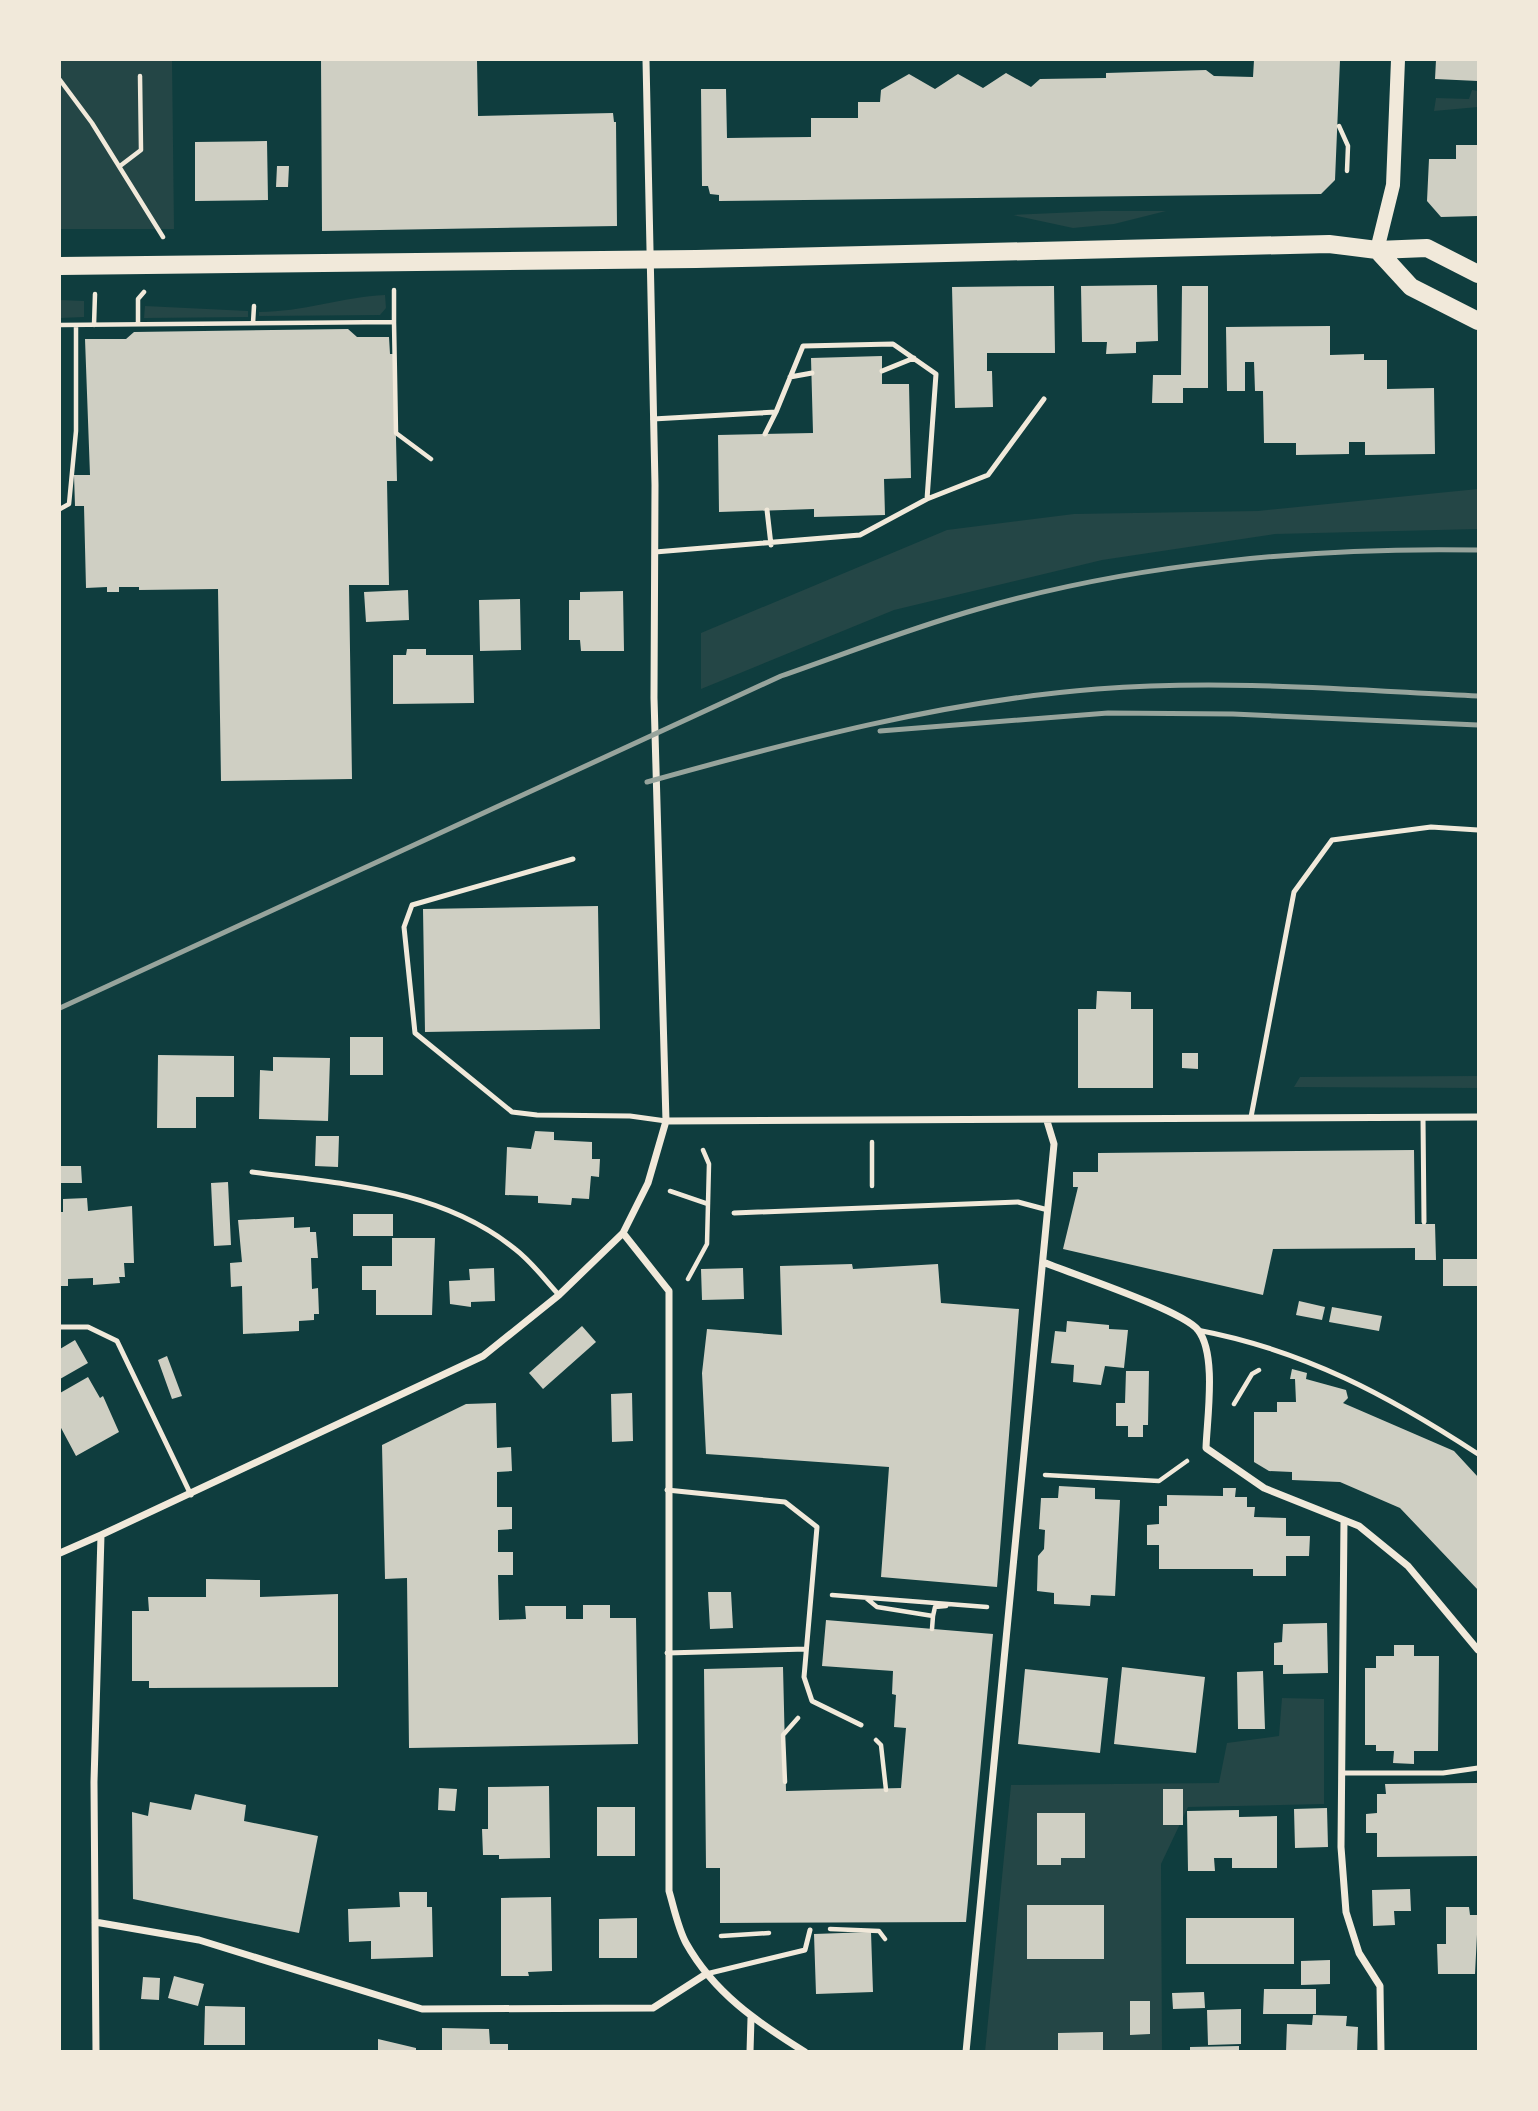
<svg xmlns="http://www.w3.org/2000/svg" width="1538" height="2111" viewBox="0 0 1538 2111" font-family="Quicksand,sans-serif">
<rect width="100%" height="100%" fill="#0f3d3e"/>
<path fill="#244646" d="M60,60H172L174,229H60Z
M1472,90L1478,91V107L1434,111L1436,98L1469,99Z
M1101,211H1166L1114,224L1073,228L1013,215Z
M385,295L386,308L380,315L259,316V312C302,312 343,297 385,295Z
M60,300L84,301V317L60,318Z
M145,306L248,311V317L144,318Z
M1478,489V529L1275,534L1102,560L894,610L701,689V633L947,530L1074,514L1258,511Z
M1478,1076V1088L1294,1087L1300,1077Z
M1282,1698L1324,1699V1804L1188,1807L1161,1864L1162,2051L985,2052L1011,1785L1219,1783L1227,1743L1279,1736Z"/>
<path fill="#cfcfc3" d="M321,60H477L478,116L613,113L614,122H616L617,226L322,231Z
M1254,60H1340L1335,180L1321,194L719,201V195L710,194L708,186H702L701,89H726L727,138L811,137V118H858V102H880L881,90L909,74L935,89L958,74L983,88L1006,73L1031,87L1040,79L1106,78V73L1206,70L1214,76L1253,77Z
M1436,60H1478V81L1435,79Z
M267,141L268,200L195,201V142Z
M1456,145H1478V216L1441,217L1427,201L1429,159H1456Z
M277,166H289L288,187H276Z
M1157,285L1158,341L1136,342V353L1106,354L1107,342H1082L1081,286Z
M1054,286L1055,353H987V371H992L993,407L955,408L952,287Z
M1182,286H1208V388H1183V403H1152L1153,375H1181Z
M1330,326V355L1364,354V360H1387V389L1434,388L1435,454L1365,455V442H1349V454L1296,455V443H1264L1263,391H1255L1254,362H1245V391H1227L1226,327Z
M348,329L357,337H389L390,354H394L397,481H387L389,585H349L352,779L221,781L218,589L139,590V587H119V592H107V587L86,588L84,506H75L74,475H90L85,339H126L134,332Z
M882,356V384H909L911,478L884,479L885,515L814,517V509L719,512L718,435L813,433L811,358Z
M408,590L409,620L366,622L364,592Z
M623,591L624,651H581L580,640H569V600H580V592Z
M520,599L521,650L480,651L479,600Z
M407,649H426V655H473L474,703L393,704V655H406Z
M598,906L600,1029L425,1032L423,909Z
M1097,991L1131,992V1009H1153V1088H1078V1009H1096Z
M350,1037H383V1075H350Z
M1182,1053H1198V1069L1182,1068Z
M158,1055L234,1056V1097H196V1128H157Z
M273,1057L330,1058L328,1121L259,1119L260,1070L273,1071Z
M535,1131L554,1132V1140L592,1142V1159H600L599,1177L591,1176L589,1199L572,1198L571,1205L538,1203V1196L505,1195L507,1147L531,1149Z
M316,1136H339L338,1167L315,1166Z
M1414,1150L1415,1224H1435L1436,1260H1415V1248L1273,1249L1263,1295L1063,1249L1078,1187H1073V1172H1098V1153Z
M60,1166H81L82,1183H60Z
M228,1182L231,1245L214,1246L211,1183Z
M87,1198L88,1211L132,1206L134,1263H124L125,1277H119L120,1283L93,1285V1278L68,1279V1286H60V1212H63V1199Z
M353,1214H393V1236H353Z
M294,1217V1228L310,1227V1232H316L318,1258H311L312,1289L318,1288L319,1314H314V1320L299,1321V1331L243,1334L242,1286L231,1287L230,1263L242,1262L238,1220Z
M392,1238H435L432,1315H376V1290H362V1266H392Z
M1443,1259H1478V1286H1443Z
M852,1264L853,1269L938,1264L941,1303L1019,1309L997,1587L881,1577L889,1467L706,1454L702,1373L707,1329L782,1335L780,1266Z
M494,1268L495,1301L471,1302V1307L450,1304L449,1281L470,1280L469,1269Z
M743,1268L744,1299L702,1300L701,1269Z
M1299,1301L1325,1307L1322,1320L1296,1315Z
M1332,1307L1382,1316L1379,1331L1329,1322Z
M1067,1321L1109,1325V1329L1128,1330L1124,1368L1105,1366L1101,1385L1073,1382L1074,1365L1051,1363L1055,1331L1066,1332Z
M582,1326L596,1342L543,1389L529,1373Z
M75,1340L88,1363L60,1379V1349Z
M167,1356L182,1396L172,1399L158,1360Z
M1292,1369L1307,1373L1306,1379L1346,1390L1348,1398L1343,1403L1454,1451L1478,1477V1590L1400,1508L1340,1482L1292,1480V1472L1269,1471L1254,1462V1412H1277V1402H1296L1295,1379H1290Z
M1126,1371H1149L1148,1425H1143V1437H1128V1426H1116V1403H1125Z
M88,1377L100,1398L103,1396L119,1432L76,1456L60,1426V1393Z
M632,1393L633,1441L612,1442L611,1394Z
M496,1403L497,1448L511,1447L512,1471L497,1472V1507H512V1529L498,1530V1552H513V1575H498L499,1620L526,1619L525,1606H566V1619H583V1605H610V1618H636L638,1744L409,1748L407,1578L385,1579L382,1445L466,1404Z
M1059,1486L1095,1488V1499L1120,1500L1115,1596L1091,1595L1090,1606L1054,1604V1593L1037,1591L1038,1556L1044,1549L1045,1530L1039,1529L1041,1498H1058Z
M1223,1488H1236L1235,1497H1247V1507H1255L1254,1517L1286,1518V1536H1310L1309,1556H1286V1576H1253V1569H1159V1545H1147V1525L1159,1524V1506H1167V1495L1223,1496Z
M206,1579L260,1580V1597L338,1594V1687L149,1688V1681H132V1611H149L148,1597H206Z
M708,1592H731L733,1628L710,1629Z
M826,1620L993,1634L966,1922L720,1923V1868H706L704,1669L783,1667L786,1791L901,1788L906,1728L894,1727L896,1695L892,1694L893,1671L822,1666Z
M1327,1623L1328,1673L1283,1674V1665H1274V1643L1282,1642L1283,1624Z
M1394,1645H1414V1656H1439L1438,1751H1414V1764L1393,1763L1394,1751H1376V1745H1365V1668H1376V1656H1394Z
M1122,1667L1205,1677L1196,1753L1114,1744Z
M1025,1669L1108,1678L1100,1753L1018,1744Z
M1263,1671L1265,1729H1238L1237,1672Z
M1478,1783V1856L1377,1857V1833H1366V1814L1377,1813V1794H1386L1385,1784Z
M549,1786L550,1858L499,1859V1855H483L482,1829H488V1787Z
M439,1788L457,1789L455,1811L438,1810Z
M1163,1789H1183V1825H1163Z
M195,1794L246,1805L244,1821L318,1836L299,1933L133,1899L132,1812L148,1816L150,1802L191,1810Z
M597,1807H635V1856H597Z
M1327,1808L1328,1847L1295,1848L1294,1809Z
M1239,1810V1817L1277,1816V1868H1232V1858H1214L1215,1871H1188L1187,1811Z
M1037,1813H1085V1858H1061V1865H1037Z
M1410,1889L1411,1911H1394L1395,1925L1373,1926L1372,1890Z
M399,1892H427V1907H432L433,1957L371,1959V1941L349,1942L348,1909L400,1907Z
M551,1897L552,1971L528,1972L529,1976H501V1898Z
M1027,1905H1104V1959H1027Z
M1446,1907H1469L1470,1915H1478L1475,1974H1438L1437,1944H1446Z
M637,1918V1958H599V1919Z
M1186,1918H1294V1964H1186Z
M871,1932L873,1992L816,1994L814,1934Z
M1330,1960V1984L1301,1985V1961Z
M174,1976L204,1984L198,2006L168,1998Z
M143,1977L160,1978L159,2000L141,1999Z
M1264,1989H1316V2014H1263Z
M1204,1992L1205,2008L1173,2009L1172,1993Z
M1130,2001H1150V2034L1130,2035Z
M205,2006L245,2007V2045H204Z
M1241,2009V2044L1208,2045L1207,2010Z
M1313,2015L1347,2016L1346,2026L1358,2027L1357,2052H1286L1287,2024L1312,2025Z
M442,2028L489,2029L490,2044H508V2052H442Z
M1103,2032V2052H1058V2033Z
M378,2039L416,2048V2052H378Z
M1239,2046V2052H1190V2047Z"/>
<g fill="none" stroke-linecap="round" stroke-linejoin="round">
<path stroke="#f1e9da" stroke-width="4.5" d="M60,80L92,123L163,237
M1339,126L1348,146L1347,171
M120,166L141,150L140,76
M394,322L396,433L431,459
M253,323L254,306
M138,324V299L144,292
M60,325L394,322V290
M94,325L95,294
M60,509L69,504L76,431V325
M872,1142V1186
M670,1191L708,1204
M688,1279L707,1244L709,1164L703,1150
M1234,1404L1252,1374L1259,1370
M1045,1475L1159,1481L1187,1461
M832,1595L987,1607
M866,1598L877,1607L933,1616L932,1629
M933,1616L935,1607L946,1606
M876,1740L881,1745L886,1790
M785,1782L783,1735L798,1718
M830,1929L879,1931L885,1939
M721,1936L769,1933"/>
<path stroke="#f1e9da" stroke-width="5" d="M882,371L914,358
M790,377L812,373
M653,419L776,412L803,346L893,344L936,374L927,499
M765,434L776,412
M767,510L771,545
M655,552L860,535L927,499L988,475L1044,399
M573,859L412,905L404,927L415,1033L512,1112L537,1115L630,1116L666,1121
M1251,1117L1294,892L1332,840L1431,827L1478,830
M1423,1117L1424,1222
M252,1172C343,1184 441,1189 515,1249C532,1262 545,1280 559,1295
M734,1213L1018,1202L1048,1210
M60,1327H88L117,1341L191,1495
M1197,1330C1304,1350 1389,1396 1478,1454
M667,1490L785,1502L817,1527L804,1677L812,1701L861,1725
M667,1653L806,1649
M1342,1773H1443L1478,1768
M706,1974L805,1950L810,1930"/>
<path stroke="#f1e9da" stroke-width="7" d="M646,60L655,485L654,698L666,1121L648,1183L623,1233L669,1291V1891C674,1908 678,1928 686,1943C714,1993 757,2022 805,2052
M666,1121L1478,1117
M1043,1262C1072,1274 1182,1310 1198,1330C1217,1354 1207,1418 1206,1448L1264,1488L1359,1526L1408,1566L1478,1650
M1344,1520L1341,1847L1346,1912L1359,1953L1380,1986L1381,2052
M60,1553L101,1535
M95,1922L199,1940L422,2009L653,2008L706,1974
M96,2052L94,1782L101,1535L483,1356L559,1295L623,1233
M750,2052L751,2018
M966,2052L1054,1144L1047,1121"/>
<path stroke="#f1e9da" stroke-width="14" d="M1377,250L1393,185L1398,60"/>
<path stroke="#f1e9da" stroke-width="18" d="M1377,250L1411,287L1478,321
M60,266L696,259L1329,244L1377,250L1427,248L1478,274"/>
<path stroke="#97a49c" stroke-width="5" d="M880,731L1108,713L1233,714L1478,725
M647,782C794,741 944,701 1097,689C1224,679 1352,690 1478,696
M60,1008L781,676C847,653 911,628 978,609C1137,563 1313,547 1478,550"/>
</g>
<rect width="1538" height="2111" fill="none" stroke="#f1e9da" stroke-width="122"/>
</svg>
